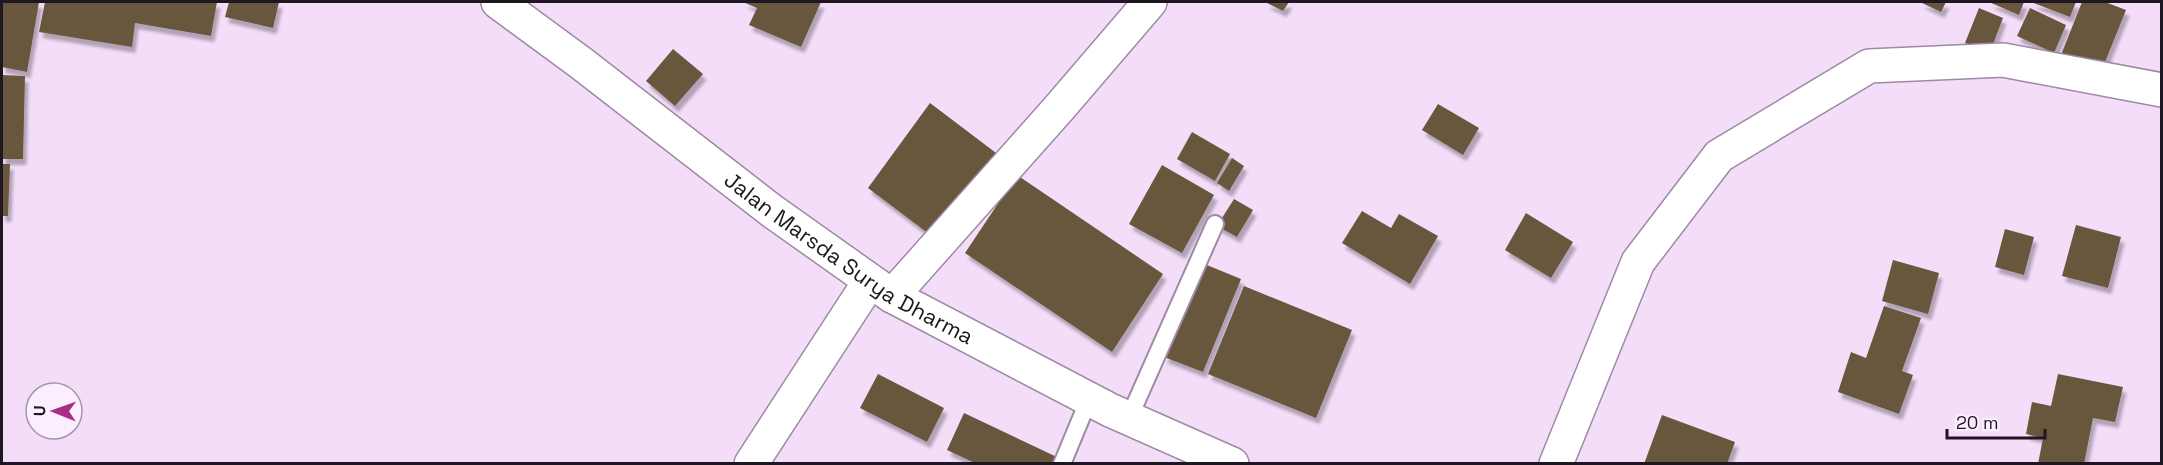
<svg xmlns="http://www.w3.org/2000/svg" width="2163" height="465" viewBox="0 0 2163 465" font-family="'Space Grotesk',sans-serif">
<defs>
<filter id="shadow"><feDropShadow dx="3.5" dy="6" stdDeviation="1.5" flood-color="#0004"/></filter>
</defs>
<rect width="100%" height="100%" fill="#f3ddf9"/>
<path fill="#68573d" filter="url(#shadow)" d="M2,2H39L27,72L2,67Z
M45,2H217L211,36L135,23L132,47L39,32Z
M229,2H279L273,28L225,17Z
M743,2H821L801,47L749,25L757,8Z
M1265,2H1289L1283,11Z
M1920,2H1946L1941,12Z
M1989,2H2024L2019,15Z
M2031,2H2076L2070,17Z
M2082,2H2105L2126,10L2101,72L2061,55Z
M1979,8L2003,18L1990,52L1965,43Z
M2030,8L2066,25L2054,53L2017,36Z
M673,49L703,74L675,106L646,81Z
M2,75L25,76L23,159H2Z
M930,103L1000,156L937,240L868,188Z
M1438,104L1479,128L1463,155L1422,130Z
M1192,132L1230,154L1215,181L1177,159Z
M1232,158L1244,166L1229,191L1217,183Z
M2,164H10L8,216H2Z
M1162,165L1214,195L1182,253L1129,224Z
M1017,175L1163,274L1112,352L965,253Z
M1234,199L1253,210L1237,237L1217,226Z
M1362,211L1391,228L1399,214L1438,236L1410,284L1342,243Z
M1526,213L1573,242L1551,278L1505,250Z
M2076,225L2121,237L2108,288L2062,276Z
M2005,229L2034,237L2024,275L1995,267Z
M1893,260L1939,273L1928,314L1882,301Z
M1202,263L1241,279L1203,372L1164,357Z
M1244,286L1352,330L1316,418L1208,374Z
M1884,306L1921,318L1902,371L1913,375L1899,414L1838,392L1851,352L1866,358Z
M878,374L944,408L927,442L860,408Z
M2058,374L2123,387L2115,422L2093,418L2084,464H2038L2043,438L2026,434L2032,402L2051,406Z
M964,413L1059,458L1056,464H977L947,450Z
M1662,415L1735,442L1727,464H1644Z"/>
<g fill="none" stroke-linecap="round" stroke-linejoin="round">
<g stroke="#9e8aa4" stroke-width="20">
<path id="lane" d="M1129,418L1215,224
M1062,464L1089,399"/>
</g>
<g stroke="#9e8aa4" stroke-width="36">
<path id="street" d="M892,296L1060,107L1150,2
M751,464L870,281
M1556,464L1638,262L1719,156L1869,66L2003,60L2162,90"/>
</g>
<g stroke="#9e8aa4" stroke-width="36">
<g id="highway">
<path id="s1" d="M498,2L581,63L772,211L892,296L1110,410L1232,464"/>
</g>
</g>
<use href="#lane" stroke="#fff" stroke-width="16"/>
<use href="#street" stroke="#fff" stroke-width="33"/>
<use href="#highway" stroke="#fff" stroke-width="33"/>
</g>
<g text-anchor="middle" stroke-width="6" stroke-linejoin="round" paint-order="stroke">
<g font-size="22" fill="#1e1620" stroke="#fbeeff">
<text dy="8" stroke="none"><textPath href="#s1" startOffset="435">Jalan Marsda Surya Dharma</textPath></text>
</g>
</g>
<rect width="2163" height="465" fill="none" stroke="#1e1620" stroke-width="6"/>
<g transform="translate(54 411) rotate(271)"><circle r="28" fill="#fbeeff" stroke="#a398a6" stroke-width="1.5"/>
<path d="M0-4.5L10 22L0 15L-10 22Z" fill="#a72e85"/>
<text y="-9" font-size="16" font-weight="bold" text-anchor="middle" fill="#1e1620">U</text>
</g>
<path d="M1947 429v9h98v-9" fill="none" stroke="#1e1620" stroke-width="3"/>
<text x="1956" y="429" font-size="18" fill="#1e1620" stroke="#fbeeff" stroke-width="4.5" paint-order="stroke">20 m</text>
</svg>
